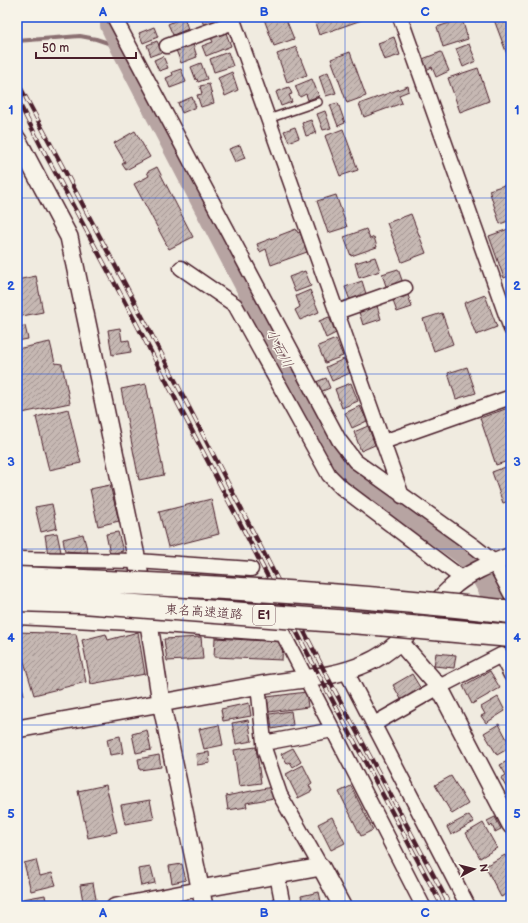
<svg xmlns="http://www.w3.org/2000/svg" width="528" height="923" viewBox="0 0 528 923" font-family="'Balsamiq Sans','Klee One',sans-serif">
<defs>
<pattern id="building-hatch" width="6" height="6" patternUnits="userSpaceOnUse"><rect width="6" height="6" fill="#c6b8b3"/><path d="M-1 1l2-2M0 6l6-6M5 7l2-2" fill="none" stroke="#a39592"/></pattern>
</defs>
<rect width="100%" height="100%" fill="#f0ebe0"/>
<filter id="ink" filterUnits="userSpaceOnUse"><feTurbulence type="fractalNoise" baseFrequency=".025" numOctaves="2"/><feDisplacementMap in="SourceGraphic" scale="8" xChannelSelector="R" yChannelSelector="G"/><feConvolveMatrix kernelMatrix="1 2 1 2 8 2 1 2 1" color-interpolation-filters="sRGB"/></filter>
<g filter="url(#ink)">
<g fill="none" stroke-linecap="round" stroke-linejoin="round">
<path stroke="#8b6f72" stroke-width="4" d="M17,41L80,36L96,39L123,48"/>
<path stroke="#b7a4a2" stroke-width="24" d="M112,25L123,48L334,453L342,463L350,472L464,553L475,564L484,578L511,629"/>
</g>
<path fill="url(#building-hatch)" stroke="#4a1f2b" d="M184,17L188,29L173,35L168,24Z
M201,17H221L222,20L204,26Z
M269,17H285L294,39L274,46L264,19Z
M313,17H370L319,35Z
M493,17H511V65Z
M462,19L468,39L443,47L437,27Z
M154,27L158,37L143,43L139,33Z
M226,33L231,46L206,56L202,46L213,42L211,38Z
M394,37L400,55L384,60L378,43Z
M157,41L162,52L151,56L147,45Z
M193,44L197,57L181,63L176,50Z
M469,44L476,61L463,67L456,49Z
M296,47L307,75L287,82L277,54Z
M228,52L233,66L214,72L210,59Z
M350,52L366,96L347,103L331,59Z
M441,52L449,71L436,77L432,67L424,71L420,60Z
M163,56L168,68L159,71L154,60Z
M201,63L207,79L198,82L197,79L196,80L191,67Z
M478,68L489,101L460,112L448,78Z
M181,69L186,82L170,88L166,78L173,75L172,72Z
M232,72L238,90L225,96L218,78Z
M328,72L336,93L326,96L319,76Z
M312,79L319,96L308,100L306,94L300,97L295,86Z
M209,84L214,103L201,107L197,95L202,94L200,86Z
M408,86L409,91L399,95L402,103L364,117L359,104Z
M289,87L292,94L289,95L292,102L281,106L276,92Z
M192,97L196,107L182,113L178,103Z
M338,103L345,123L338,126L330,105Z
M325,111L331,128L323,130L317,114Z
M311,120L316,133L306,136L302,123Z
M295,127L299,138L289,142L284,131Z
M343,129L358,170L340,176L325,136Z
M135,131L150,157L126,170L122,164L125,162L114,143Z
M240,145L245,158L235,162L229,149Z
M157,167L193,237L169,249L134,184L149,176L147,172Z
M511,183V220L500,224L489,190Z
M336,195L347,227L328,233L317,201Z
M411,214L426,253L402,262L387,223Z
M511,228V275L504,278L489,236Z
M296,229L298,233L300,232L307,252L271,265L266,249L260,252L257,244Z
M366,229L370,239L374,237L377,247L351,256L344,237Z
M375,257L380,271L359,278L355,263Z
M398,269L403,283L387,289L382,274Z
M305,271L311,286L295,292L289,277Z
M36,276L43,312L17,317V280Z
M362,281L367,297L351,303L345,287Z
M310,290L319,312L300,320L295,310L300,307L296,296Z
M408,295L412,307L397,312L393,301Z
M485,295L497,327L476,335L464,303Z
M377,306L381,319L363,325L359,312Z
M442,313L453,344L434,351L423,319Z
M329,317L336,333L326,338L319,321Z
M25,326L28,339L17,341V327Z
M120,328L122,341L129,340L131,352L112,355L108,330Z
M336,339L343,356L325,363L318,346Z
M50,342L55,363L62,364L70,403L17,414V349Z
M344,359L350,373L332,381L326,367Z
M467,367L476,393L456,399L448,373Z
M326,378L330,388L320,392L316,382Z
M351,383L358,401L342,408L335,389Z
M146,384L164,475L139,480L121,389Z
M360,406L367,421L352,428L345,413Z
M511,407V460L496,465L480,418Z
M68,409L81,463L49,470L36,417Z
M368,426L375,445L361,451L354,432Z
M511,465V500L503,503L492,472Z
M110,485L119,521L98,526L90,489Z
M211,499L219,534L168,547L159,512Z
M52,504L57,528L41,532L35,507Z
M118,532L123,551L110,554L106,534Z
M57,533L61,552L48,555L45,535Z
M83,534L88,553L65,551L63,539Z
M17,632L76,634L86,682L34,695L17,638Z
M138,632L145,674L91,684L82,640L106,634L108,640Z
M201,637L203,659L167,661L164,639Z
M215,638L283,642L282,660L214,657Z
M436,653L456,655L454,668L434,666Z
M17,665L24,695L17,696Z
M490,671L500,688L472,704L463,686Z
M412,674L421,689L402,701L393,685Z
M306,692L308,707L269,712L267,697Z
M498,697L505,711L486,723L481,716L485,714L481,707Z
M249,703L251,716L223,721L221,709Z
M291,711L293,725L272,729L270,714Z
M248,720L252,741L236,744L232,723Z
M499,724L511,747L497,755L484,733Z
M219,725L223,745L204,749L199,729Z
M147,730L151,750L136,753L132,734Z
M120,736L123,753L110,755L107,739Z
M256,747L261,783L239,786L234,750Z
M293,748L301,762L293,767L290,762L287,764L281,754Z
M209,752L210,763L197,765L196,754Z
M159,755L161,767L140,770L138,759Z
M511,759V796L501,778L506,775L500,765Z
M303,765L312,783L309,785L312,791L298,798L286,774Z
M451,776L468,804L452,814L435,785Z
M106,785L117,832L88,838L78,791Z
M351,786L373,830L361,836L339,792Z
M272,787L274,798L246,803L247,807L228,810L226,796Z
M150,800L154,819L125,824L121,805Z
M469,815L474,822L451,835L447,827Z
M332,817L345,843L331,850L318,824Z
M495,817L501,829L495,832L492,825L490,827L487,821Z
M483,823L497,848L480,858L466,833Z
M505,855L511,867V892L501,897L485,866Z
M36,860L40,876L52,873L56,885L31,891L24,863Z
M182,864L186,880L172,883L169,866Z
M151,867L155,883L141,886L138,869Z
M93,883L96,899L83,901L80,885Z
M319,892L322,906H303L301,896Z
M45,895L47,906H24L23,899Z"/>
<g fill="none" stroke-linecap="round" stroke-linejoin="round">
<g stroke="#4a1f2b" stroke-width="10">
<path id="service" d="M268,119L318,102"/>
</g>
<g stroke="#4a1f2b" stroke-width="17">
<path id="minor" d="M114,17L339,440L355,461L475,547L494,562L511,594
M232,17L402,496
M400,17L511,329
M167,46L234,22
M181,268L235,305L329,475L342,488L463,579
M337,312L405,288
M383,442L511,397
M17,559L137,561L251,569
M17,617L149,624L283,634L333,730L423,906
M346,671L468,906
M258,685L265,751L280,795L321,867
M374,724L439,687L501,655L511,675
M264,743L333,730
M277,875L283,906
M114,906L200,889"/>
</g>
<g stroke="#4a1f2b" stroke-width="20">
<path id="tertiary" d="M17,139L69,237L137,561L149,624L161,702L204,906
M400,642L439,687L511,825
M17,729C96,715 176,700 255,686C293,679 332,679 367,663C402,648 423,614 450,589C467,573 490,564 511,556
M200,889L321,867L342,906"/>
</g>
<use href="#service" stroke="#f7f3e8" stroke-width="7"/>
<use href="#minor" stroke="#f7f3e8" stroke-width="14"/>
<use href="#tertiary" stroke="#f7f3e8" stroke-width="17"/>
<g stroke="#4a1f2b" stroke-width="4.5">
<path id="rail" d="M17,81L142,316L327,676L450,906
M17,99L41,146L135,321L320,677L442,906"/>
</g>
<use href="#rail" stroke="#f7f3e8" stroke-width="3" stroke-dasharray="9" stroke-linecap="butt"/>
<g stroke="#4a1f2b" stroke-width="25" stroke-linecap="butt">
<path id="motorway-bridge" d="M17,578C182,585 347,593 511,612
M17,600L82,602L377,624L511,636"/>
</g>
<use href="#motorway-bridge" stroke="#f7f3e8" stroke-width="22"/>
</g>
</g>
<path fill="none" stroke="#1d4ed8" stroke-width="1" stroke-opacity="0.55" d="M183,17V906M345,17V906M17,198H511M17,374H511M17,549H511M17,725H511"/>
<g text-anchor="middle" stroke-width="3" stroke-linejoin="round" paint-order="stroke">
<rect fill="#f7f3e8" stroke="#7e5f64" stroke-width="1" x="253" y="605" width="22" height="20" rx="3"/>
<g font-size="12" font-weight="bold" fill="#4a1f2b">
<text x="264" y="619">E1</text>
</g>
<g font-size="13" fill="#4a1f2b" stroke="#f7f3e8">
<text transform="translate(204 611) rotate(4)" y="5">東名高速道路</text>
</g>
<g font-size="14" font-style="italic" fill="#704e55" stroke="#f7f3e8">
<text transform="translate(280 348) rotate(63)" y="5">小石川</text>
</g>
</g>
<rect width="528" height="923" fill="none" stroke="#f7f3e8" stroke-width="44"/>
<g transform="translate(474 869) rotate(83)" stroke="#f7f3e8" stroke-width="3" paint-order="stroke">
<path d="M0-3L7 15L0 10L-7 15Z" fill="#4a1f2b"/>
<text y="-6" font-size="11" font-weight="bold" text-anchor="middle" fill="#4a1f2b">N</text>
</g>
<path d="M36 52v6h100v-6" fill="none" stroke="#4a1f2b" stroke-width="2"/>
<text x="42" y="52" font-size="12" fill="#4a1f2b" stroke="#f7f3e8" stroke-width="3" paint-order="stroke">50 m</text>
<rect x="22" y="22" width="484" height="879" fill="none" stroke="#1d4ed8" stroke-width="1.5"/>
<g font-size="13" text-anchor="middle" font-weight="bold" fill="#1d4ed8">
<text x="103" y="16">A</text>
<text x="264" y="16">B</text>
<text x="425" y="16">C</text>
<text x="11" y="114">1</text>
<text x="517" y="114">1</text>
<text x="11" y="290">2</text>
<text x="517" y="290">2</text>
<text x="11" y="466">3</text>
<text x="517" y="466">3</text>
<text x="11" y="642">4</text>
<text x="517" y="642">4</text>
<text x="11" y="818">5</text>
<text x="517" y="818">5</text>
<text x="103" y="917">A</text>
<text x="264" y="917">B</text>
<text x="425" y="917">C</text>
</g>
</svg>
